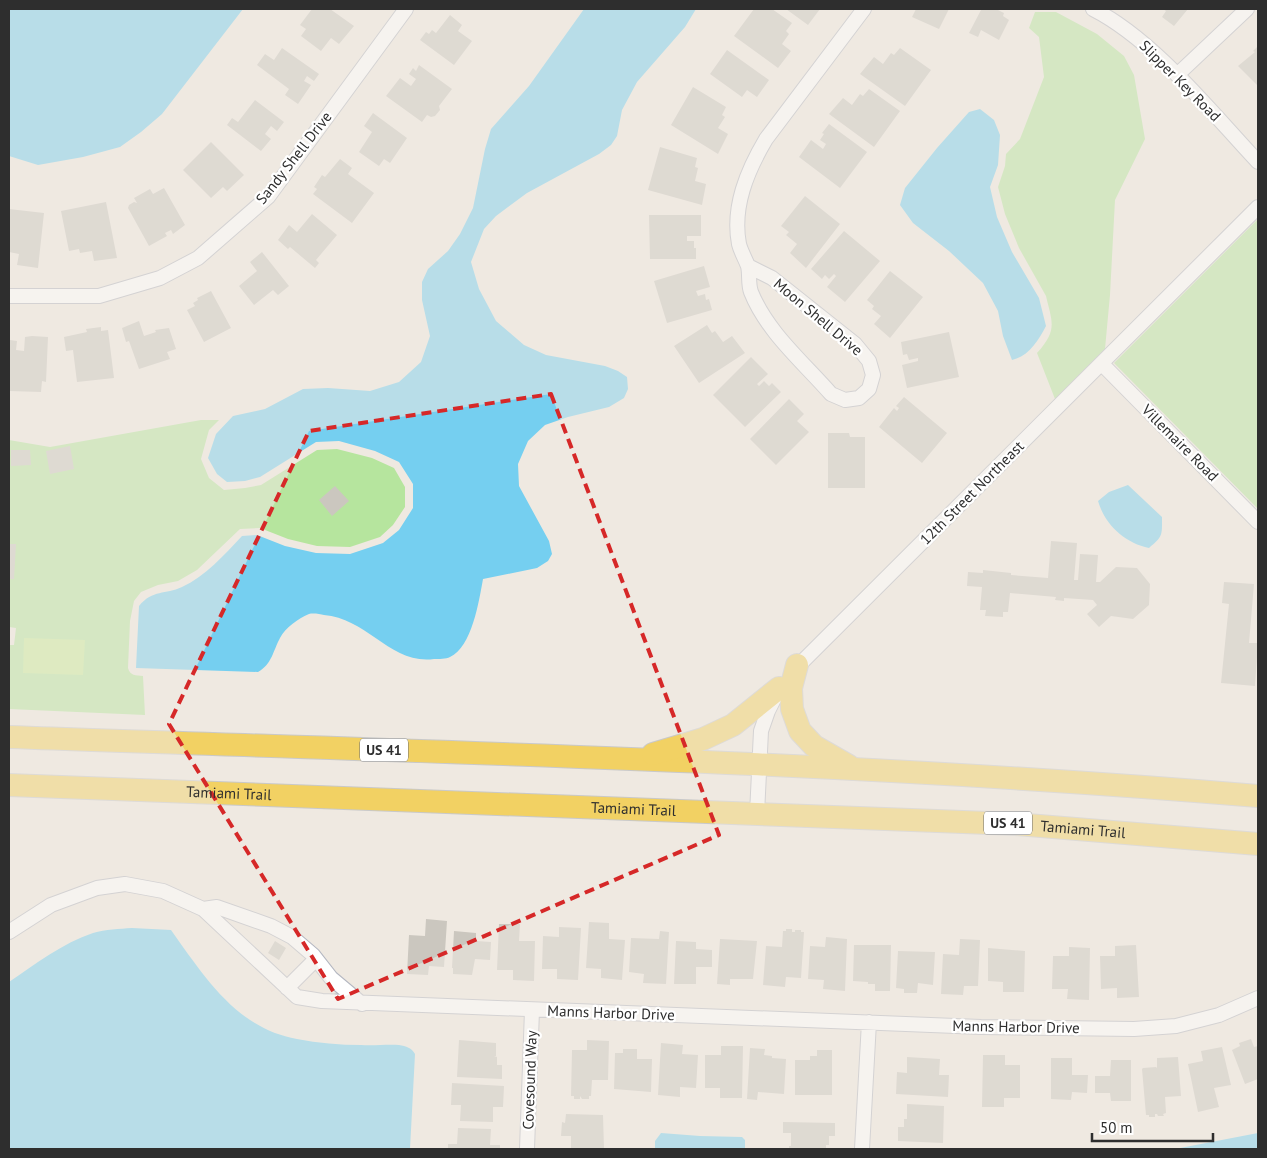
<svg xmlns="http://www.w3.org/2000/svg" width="1267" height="1158" viewBox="0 0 1267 1158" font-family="'PT Sans',sans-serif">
<rect width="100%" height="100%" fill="#efe9e1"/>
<path fill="#b6e59e" d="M1035,12H1056L1097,34L1124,56L1134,75L1145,139L1115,200L1110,295L1105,349L1055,399L1037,353C1058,330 1052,322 1046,296L1019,248L1005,214L998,187L1005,166L1006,154L1020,139L1044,77L1039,37L1029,28Z
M1258,219V509L1114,363Z
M201,420H219L209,430L201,459L209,478L224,490L245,488L261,485L317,450L337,449L372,458L394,468L405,487V507L393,525L380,537L350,547L317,546L288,539L260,528L240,529L197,570L178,581L158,585L141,592L134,601L130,621L128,668C130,676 136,675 143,676L145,715L9,709V645H14L16,628L9,627V440L50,447Z"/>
<path fill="#c9ec9a" d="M24,638L85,640L83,675L23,673Z"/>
<path fill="#75cff0" d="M9,9H243L162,114L141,132L120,147L83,157L38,165L9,156Z
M584,9H696L685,27L637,82L622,110L617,136L611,145L599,154L527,193L496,216L484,229L471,262L479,289L496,321L524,345L546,355L605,366L618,371L627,377L628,389L624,398L609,407L568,417L545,425L528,441L518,464L519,486L549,541L552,554L548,561L537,568L483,579C479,601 472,647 450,657C446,659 439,659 434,659C391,665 367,618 324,615C320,614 313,613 309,614C299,618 285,628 280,638C273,651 272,664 258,672L136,668L139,606C153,589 165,595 182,587C206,576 224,555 242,536L257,535L285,546L316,553L350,554L383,543L399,530L413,508V484L399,462L375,451L339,441L316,442L260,477L245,481L227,482L217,474L208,458L216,434L233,416L265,409L303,389L328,388L370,391L399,382L421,362L430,336L422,300V282L428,269L448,251L460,234L473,208L485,149L491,129L529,86Z
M980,109L994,120L1000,135L998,165L990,187L997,217L1012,252L1039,298L1046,326C1038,341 1029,356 1012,360L1003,336L998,311L983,283L949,251L913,223L900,205L905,188L937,148L969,112Z
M1128,485L1162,517C1162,536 1163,536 1149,548C1125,543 1105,525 1098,501L1109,492Z
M132,928L171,930C204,976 237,1029 297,1039C318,1043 340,1045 361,1045C374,1046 387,1044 399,1045C406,1046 412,1048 415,1054L410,1149H9V982C35,964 63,943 93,933C106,929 119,929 132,928Z
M661,1133L700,1136L742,1137L745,1140V1149H655V1141Z
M1258,1133V1149H1175Z"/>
<path fill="#cbc7bf" d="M312,9H330L354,26L339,44L331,38L321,51L301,36L306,29L300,25Z
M754,9H772L792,23L786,31L789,34L782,44L791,51L778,68L734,36Z
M786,9H820L808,25Z
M916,9H949L939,29L912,17Z
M978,9H999L998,10L1004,13L1003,16L1009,20L999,40L981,30L978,37L969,33L981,10Z
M1163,9H1188L1174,26L1162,17L1166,11Z
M450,15L462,25L458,31L472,41L454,65L420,40L426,32L429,34L432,30L436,33Z
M1258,46V86L1238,66L1255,52L1253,51Z
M282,48L319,74L314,81L307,76L304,81L311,85L298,104L285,95L289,89L257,65L265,54L274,60Z
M900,48L931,70L905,106L860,74L874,57L883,64L891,53L894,55Z
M727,50L769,80L757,97L747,90L742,97L710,74Z
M419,65L452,89L439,106L440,110L435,116L431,117L427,115L422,122L386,96L400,78L411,86L416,79L409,74L413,68L416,71Z
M693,87L726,107L722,115L725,117L718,128L728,134L718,154L671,125Z
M869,89L900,111L874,147L829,114L843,98L852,105L860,94L863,96Z
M255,100L284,122L277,131L271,126L265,134L271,139L261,151L227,125L232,118L238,122Z
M373,113L407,138L390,163L384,159L379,166L359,152L372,132L364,126Z
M829,124L867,152L840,188L799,157L811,140L823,149L826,144L820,140L824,134L822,133Z
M211,142L244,175L227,191L223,187L211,198L183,170Z
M660,147L697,158L695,167L698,168L695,181L706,184L702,205L648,190Z
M340,159L352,168L348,174L374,193L352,223L313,194L317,189L314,187L322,175L325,177Z
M164,188L185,225L173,234L171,230L165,233L167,236L149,246L128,208L129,205L134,202L137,203L134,198L150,189L153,194Z
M805,196L840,224L806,268L790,253L797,244L786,235L789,232L781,226Z
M106,202L117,258L94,261L92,251L80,253L79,249L69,251L61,211Z
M9,209L44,213L38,268L17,265L19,254L9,252Z
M312,214L337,235L316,260L319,263L315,268L290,247L288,249L278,240L289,225L297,232Z
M649,215H701V236H687V241H694V248H696V259H650Z
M844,231L880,261L845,302L827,287L836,276L834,274L829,279L825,275L822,279L811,269Z
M262,252L289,286L278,295L273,290L254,305L239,286L257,271L250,262Z
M704,266L710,287L696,291L698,296L705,294L706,300L709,299L712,310L667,323L654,281Z
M890,271L923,297L890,338L874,324L881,316L872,309L874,306L867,300Z
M211,291L231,328L204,342L187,310L195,306L193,303L198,300L197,298Z
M139,321L144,336L156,332L155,330L169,328L176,349L167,352L170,359L139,369L129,341L126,342L122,328Z
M707,325L712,333L715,331L723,342L732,336L745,353L699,383L674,346Z
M101,327V331L108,330L114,378L77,382L73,350L66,351L64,337L87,332L86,329Z
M949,332L959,377L907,388L902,365L918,361V358L909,360L907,354L903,355L901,342Z
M32,336L48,337L46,382L42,381L41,392L9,391L10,340L17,341L16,350L24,351L25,337Z
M751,357L768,374L757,384L759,386L764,381L769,386L772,383L781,392L745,427L713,395Z
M904,397L947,433L922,463L879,427L894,408L897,411L899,408L896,406Z
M789,399L804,414L797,421L809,432L776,465L750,439Z
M828,433H849L850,437H865V488H828Z
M70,446L74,469L50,474L46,451Z
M11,450H30L31,465L11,466Z
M335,486L349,501L332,516L319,500Z
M1051,541L1077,543L1074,580H1078L1080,554L1098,555L1096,582H1100L1116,567L1137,568L1150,584L1149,605L1133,619L1111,616L1099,627L1087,614L1097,605L1093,600L1064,598V601L1055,600L1056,597L1010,593L1008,612H1003V617L985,616L986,610H980L982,587L967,586L968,572L983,573V570L1011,573V575L1048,578Z
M9,544H16L14,579H9Z
M1224,582L1254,584L1249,643H1258L1255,686L1221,683L1229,604L1222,603Z
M426,919L447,921L444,967L429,966L428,975L407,974L409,935L425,936Z
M589,922L609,923V939L625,940L622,980L601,978V969L586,968Z
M499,924H520L519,941H535L534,981L513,980V970H497Z
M559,927L581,928L578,980L557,979V969H542L543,936L559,937Z
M786,929H792V932H795V930H801V932H804L801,978L786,977L785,987L763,985L766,946L782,947L783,931H786Z
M454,931L476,933V941L491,942L490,960L475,959L472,975L453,974V968H452Z
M660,931L669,932L666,984L643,983L644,974L629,972L631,938L659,939Z
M826,937L847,939L845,991L823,989L824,980L808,979L810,946L825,947Z
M720,939L757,941L753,979H730V985L717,984Z
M960,939L980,940L978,986H964L963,995L941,994L943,954L959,955Z
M275,941L286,948L279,960L268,953Z
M676,941L696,942V949L712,950V967H696V984H674Z
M854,945H891L890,991H875V984H868V982L853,981Z
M1136,945L1139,997L1117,998V988L1101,989L1100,956H1115V946Z
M1069,947L1090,948L1089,1000L1067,999L1068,989H1052L1053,956H1069Z
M988,948L1025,951L1024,992H1003V982L988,981Z
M898,951L935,952L933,985L918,983L917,993H904V989L896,988Z
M1251,1039L1254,1047L1258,1046V1079L1245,1084L1232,1050L1240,1046L1239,1043Z
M459,1040L496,1043V1056H494L497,1057V1065H502V1079L457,1077Z
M587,1040L609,1041L608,1080H592L591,1096H589V1099H582L580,1096V1099H574V1096H571L572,1050H587Z
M661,1043L683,1045L682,1054L698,1055L696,1088L680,1087V1097L658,1095Z
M721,1046H743L742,1098H720V1088H705V1055H721Z
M1222,1047L1231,1085L1214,1088L1219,1107L1198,1112L1188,1064L1203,1061L1201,1051Z
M750,1048L765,1049L764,1055L772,1056V1058L786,1059L784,1094L758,1092L757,1100L747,1099Z
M623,1049H637V1059H652L651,1092L614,1089L615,1053H623Z
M817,1050H832V1095H795V1060H810V1056H817Z
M983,1055H1005V1065H1020V1098H1004V1107H982Z
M907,1057L940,1059L939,1075H949L948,1097L896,1094L897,1072L907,1073Z
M1178,1057L1181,1096L1165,1097L1166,1113L1163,1114L1164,1116H1158L1157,1114H1155V1117H1149V1115H1146L1142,1069L1143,1068L1156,1067L1157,1068V1058Z
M1051,1058H1072V1075H1088L1087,1093L1072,1092L1071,1100L1051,1099Z
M1111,1060H1131V1101H1111L1110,1093H1095V1076H1110Z
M452,1083L504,1086L503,1107H493V1122L460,1121L461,1105H451Z
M907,1104L944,1106L943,1143L898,1141V1127H904V1119H907Z
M566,1114L603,1115L604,1149H571V1136H561L562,1122L565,1123Z
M783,1122L835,1123V1136H829V1145H826V1149H789V1146H791V1133H783Z
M458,1128L491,1129L490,1145H500V1149H448V1144H457Z"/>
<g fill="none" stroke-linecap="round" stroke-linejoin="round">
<g stroke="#b4b7c1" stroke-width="16">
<path id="street" d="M1093,9C1154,40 1211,112 1258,162
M1177,75L1247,9
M748,266L772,278L855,344L869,361L873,375L869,389L859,398L845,400L831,394C803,362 767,332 751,292C748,284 750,274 748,266C745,258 741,252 739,244C732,207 747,171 766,139L864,9
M9,296H99L160,278L198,258L268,197L406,9
M1102,364L1258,522
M793,671L1258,207
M757,814L761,731L768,711L775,697
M203,909L217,907L271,926L292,937L313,955L331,978L362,1004
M9,932L51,905L97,888L125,884L163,891L203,909L297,997L322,1001L981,1027L1134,1029L1176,1026L1219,1015L1258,998
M287,988L316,959
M527,1149L532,1010
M862,1149L869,1022"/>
</g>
<g stroke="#c9c9c9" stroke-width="24">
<g id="primary">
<path d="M797,665L791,688L792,709L800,731L814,746L849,766"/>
<path d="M9,737C425,752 843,761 1258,796"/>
<path d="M653,754L703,739L733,725L779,688"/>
<path id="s1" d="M9,785L1015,824L1258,844"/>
</g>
</g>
<use href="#street" stroke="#fff" stroke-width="14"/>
<use href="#primary" stroke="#f2d163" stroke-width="22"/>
</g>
<path d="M0 0H1267V1158H0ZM551,394L719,835L338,999L169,724L309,431Z" fill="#efe9e1" fill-opacity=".55" fill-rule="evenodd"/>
<path fill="none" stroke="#d62828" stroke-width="4" stroke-dasharray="10 6" stroke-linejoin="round" d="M551,394L719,835L338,999L169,724L309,431Z"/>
<g text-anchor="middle" stroke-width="4.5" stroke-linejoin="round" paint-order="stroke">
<g fill="#fff" stroke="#6d6d6d" stroke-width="1">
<rect x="360" y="738.5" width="48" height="23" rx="4"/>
<rect x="984" y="811.5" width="48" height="23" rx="4"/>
</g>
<g font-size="14" font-weight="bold" fill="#2e2e2e">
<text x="384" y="755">US 41</text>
<text x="1008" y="828">US 41</text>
</g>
<g font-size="15" fill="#2e2e2e" stroke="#fff">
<text transform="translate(1180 81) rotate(45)" y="5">Slipper Key Road</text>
<text transform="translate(294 158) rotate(-52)" y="5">Sandy Shell Drive</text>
<text transform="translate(818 317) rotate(40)" y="5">Moon Shell Drive</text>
<text transform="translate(1180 443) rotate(45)" y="5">Villemaire Road</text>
<text transform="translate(972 493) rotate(-45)" y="5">12th Street Northeast</text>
<text dy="5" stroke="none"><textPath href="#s1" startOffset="220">Tamiami Trail</textPath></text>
<text dy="5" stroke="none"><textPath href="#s1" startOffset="625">Tamiami Trail</textPath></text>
<text dy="5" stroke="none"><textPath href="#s1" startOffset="1075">Tamiami Trail</textPath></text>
<text transform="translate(611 1013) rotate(2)" y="5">Manns Harbor Drive</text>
<text transform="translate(1016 1027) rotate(1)" y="5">Manns Harbor Drive</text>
<text transform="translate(530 1080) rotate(-88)" y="5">Covesound Way</text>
</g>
</g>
<rect width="1267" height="1158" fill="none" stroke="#2e2e2e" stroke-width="20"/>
<path d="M1092 1133v8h121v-8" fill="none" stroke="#2e2e2e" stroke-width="2.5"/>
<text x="1100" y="1133" font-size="15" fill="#2e2e2e" stroke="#ffffff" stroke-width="4" paint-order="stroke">50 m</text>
</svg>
